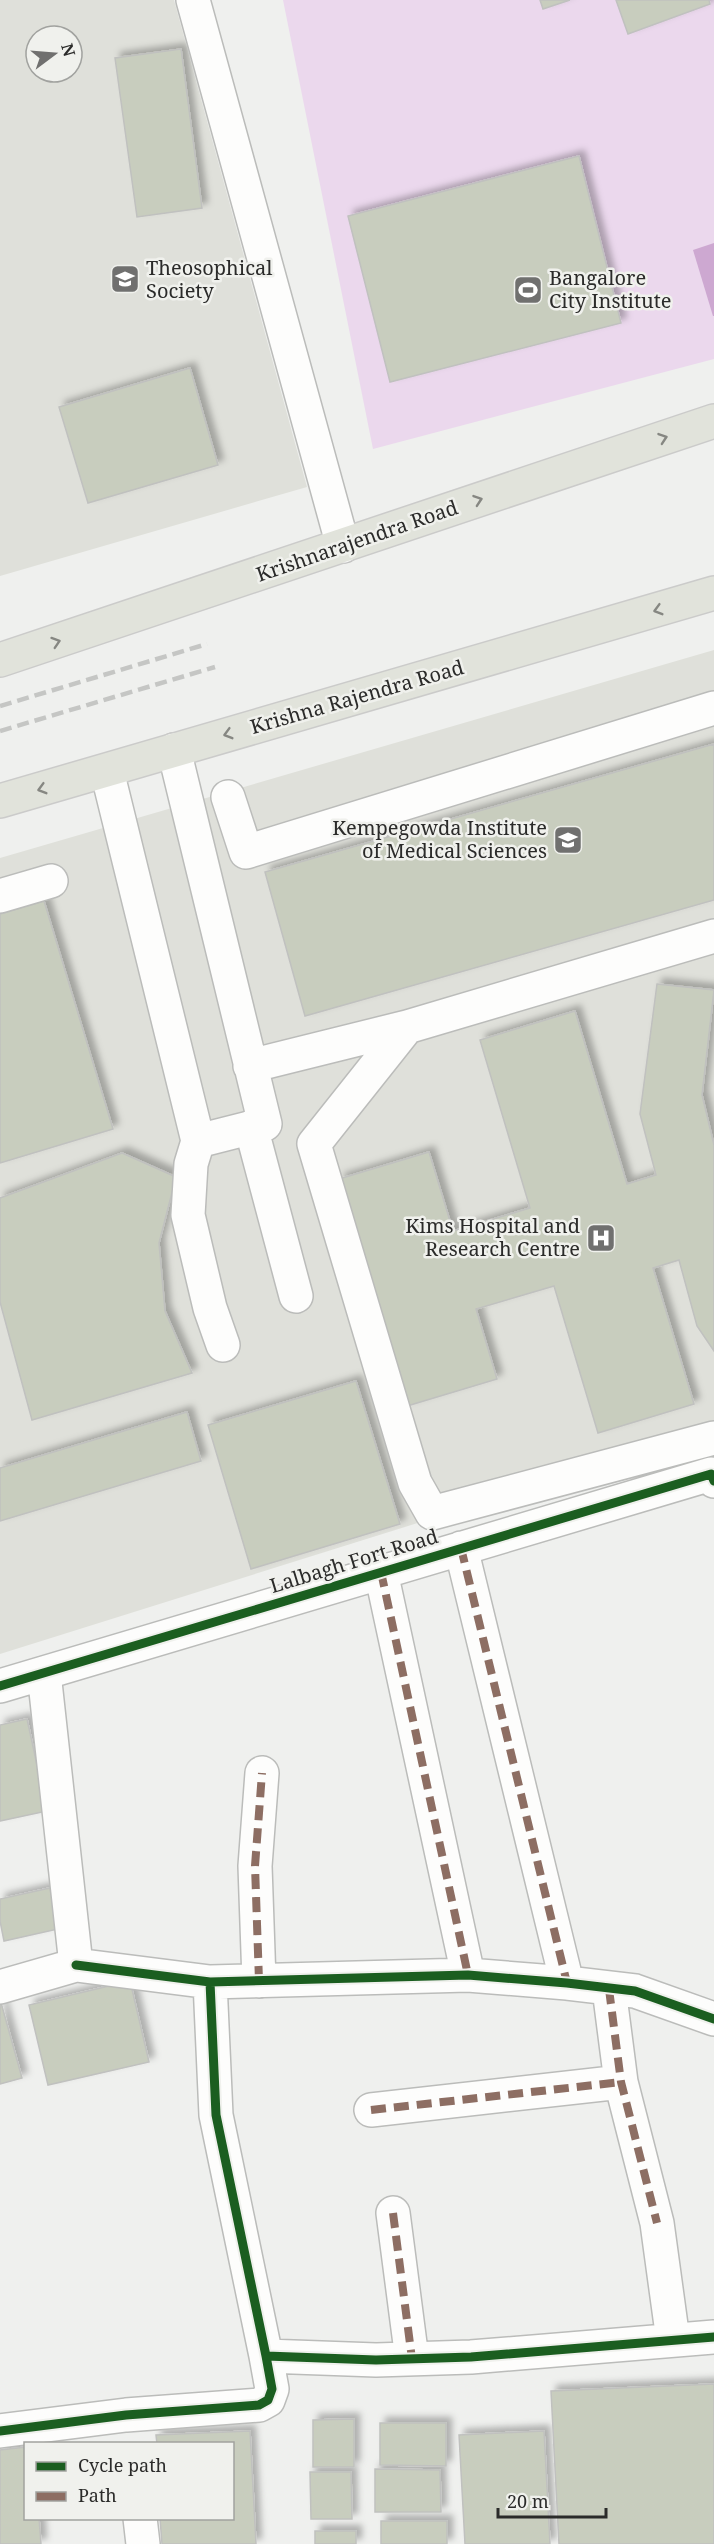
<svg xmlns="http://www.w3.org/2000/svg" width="714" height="2544" viewBox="0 0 714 2544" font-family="'Noto Serif',serif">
<defs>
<filter id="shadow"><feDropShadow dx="5.5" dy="-5.5" stdDeviation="3" flood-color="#0004"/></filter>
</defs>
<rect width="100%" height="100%" fill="#eff0ee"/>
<path fill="#dfe0da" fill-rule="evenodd" d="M0,0H174L307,487L0,576ZM36,36H72V72H36Z
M714,650V1430L0,1654V858Z"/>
<path fill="#ebd8ed" d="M283,0H714V359L373,449Z"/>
<path fill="#cda8d1" d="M714,243V316H713L693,250Z"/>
<path fill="#c8cdbe" stroke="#c0c1bf" stroke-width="1.5" filter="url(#shadow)" d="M540,0H570L543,9Z
M616,0H709L710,4L628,34Z
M181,49L202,208L137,217L115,58Z
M579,156L621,323L390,382L348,216Z
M190,368L218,465L88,503L59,407Z
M714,744V900L305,1016L265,872Z
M44,901L113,1129L0,1163V914Z
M657,984L714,990L702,1095L714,1145V1351L697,1326L679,1260L653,1268L694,1404L598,1433L554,1286L476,1309L497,1379L407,1406L339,1179L429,1152L453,1231L530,1208L480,1040L575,1011L627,1184L656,1175L640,1114Z
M122,1153L176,1177L159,1243L165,1311L192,1373L32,1420L0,1302V1198Z
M356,1381L400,1524L251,1569L208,1425Z
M187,1412L201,1461L0,1521V1468Z
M27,1719L47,1811L0,1821V1725Z
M50,1888L58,1929L4,1941L0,1921V1899Z
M130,1981L149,2062L48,2085L29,2005Z
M0,1999L22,2078L0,2084Z
M714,2384V2544H559L551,2391Z
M354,2419V2467H313V2420Z
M380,2423H446V2466L380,2465Z
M250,2431L256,2544H162L160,2518H232V2444H157L156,2435Z
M544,2431L550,2544H465L459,2435Z
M26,2447V2518H39L41,2544H0V2450Z
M375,2469L440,2470L441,2512H375Z
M310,2472H351L352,2519H311Z
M381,2521H447V2544H381Z
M315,2531H356V2544H315Z"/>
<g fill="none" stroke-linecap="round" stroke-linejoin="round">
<g stroke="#bbbcba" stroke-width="36">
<path id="minor" d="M193,0L343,546
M107,771L198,1141L265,1124L174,750
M228,797L246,852L714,708
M0,896L51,881
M714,936L407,1027L314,1144L415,1483L432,1513L714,1438
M250,1066L407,1027
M251,1127L296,1296
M198,1141L191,1164L188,1215L210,1308L223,1345
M461,1548L567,1983
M381,1572L468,1975
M0,1686L711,1474L714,1481
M76,1965L210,1982L468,1975L567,1983L635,1991L714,2019
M259,1981L255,1866L262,1773
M0,1987L76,1965L44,1673
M609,1989L621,2082L657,2223L673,2340
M371,2110L621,2082
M393,2213L412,2359
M266,2356L376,2360L471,2357L714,2337
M0,2431L126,2415L259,2405L268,2400L272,2389L266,2356L216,2115L210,1982
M140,2518L143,2544"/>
</g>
<g stroke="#cbcbca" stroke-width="36">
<path id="major" d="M0,660L714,421
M0,801L714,593"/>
</g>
<use href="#minor" stroke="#fdfdfc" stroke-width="33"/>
<use href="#major" stroke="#e1e3db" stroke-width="33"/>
<path stroke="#c5c6c4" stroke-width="4.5" stroke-dasharray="12 6" stroke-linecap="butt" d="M0,706L207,644
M0,731L215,667"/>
<path stroke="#8d6e63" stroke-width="8" stroke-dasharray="15 8" stroke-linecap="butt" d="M461,1548L567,1983
M381,1572L468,1975
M259,1981L255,1866L262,1773
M609,1989L621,2082L657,2223
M371,2110L621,2082
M393,2213L412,2359"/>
<g stroke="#f0f1ed" stroke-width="13">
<path id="cycleway" d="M0,1686L711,1474L714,1481
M76,1965L210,1982L468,1975L567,1983L635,1991L714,2019
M266,2356L376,2360L471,2357L714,2337
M0,2431L126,2415L259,2405L268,2400L272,2389L266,2356L216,2115L210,1982"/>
</g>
<use href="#cycleway" stroke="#1b5e20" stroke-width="9"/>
</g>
<defs><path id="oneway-chevron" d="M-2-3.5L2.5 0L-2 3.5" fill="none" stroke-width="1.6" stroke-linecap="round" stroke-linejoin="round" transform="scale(1.5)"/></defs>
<g stroke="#868782">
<use href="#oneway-chevron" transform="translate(663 438) rotate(-19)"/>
<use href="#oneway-chevron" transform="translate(478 500) rotate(-19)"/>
<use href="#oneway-chevron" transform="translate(658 610) rotate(164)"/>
<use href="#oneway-chevron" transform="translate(56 642) rotate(-18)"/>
<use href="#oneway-chevron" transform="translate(228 734) rotate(164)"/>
<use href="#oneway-chevron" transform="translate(42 789) rotate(164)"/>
</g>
<defs>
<g id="university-square" transform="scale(1.5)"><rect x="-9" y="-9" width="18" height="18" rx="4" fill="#70706f" stroke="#f0f1ed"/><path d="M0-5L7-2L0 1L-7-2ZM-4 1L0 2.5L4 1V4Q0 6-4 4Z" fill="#fff"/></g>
<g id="stadium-square" transform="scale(1.5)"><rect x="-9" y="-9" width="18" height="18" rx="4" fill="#70706f" stroke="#f0f1ed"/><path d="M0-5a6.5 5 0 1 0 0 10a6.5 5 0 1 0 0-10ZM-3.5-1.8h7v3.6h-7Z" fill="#fff"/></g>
<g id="hospital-square" transform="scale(1.5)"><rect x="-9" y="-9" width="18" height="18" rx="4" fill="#70706f" stroke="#f0f1ed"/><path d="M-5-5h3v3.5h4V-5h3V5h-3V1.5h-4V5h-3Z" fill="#fff"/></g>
</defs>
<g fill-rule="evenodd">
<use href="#university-square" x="125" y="279"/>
<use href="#stadium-square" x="528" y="290"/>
<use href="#university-square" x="568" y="840"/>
<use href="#hospital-square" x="601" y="1238"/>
</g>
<g text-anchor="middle" stroke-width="5" stroke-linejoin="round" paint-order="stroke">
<g font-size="20" fill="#2b2b2a" stroke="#f0f1ed" text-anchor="start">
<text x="146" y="275">Theosophical<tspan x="146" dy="23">Society</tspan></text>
<text x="549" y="285">Bangalore<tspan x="549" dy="23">City Institute</tspan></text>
<text x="547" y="835" text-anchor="end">Kempegowda Institute<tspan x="547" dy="23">of Medical Sciences</tspan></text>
<text x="580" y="1233" text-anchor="end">Kims Hospital and<tspan x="580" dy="23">Research Centre</tspan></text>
</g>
<g font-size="20" fill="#2b2b2a" stroke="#f0f1ed">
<text transform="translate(357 541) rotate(-19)" y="7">Krishnarajendra Road</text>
<text transform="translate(357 697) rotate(-16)" y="7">Krishna Rajendra Road</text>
<text transform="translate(354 1561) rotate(-17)" y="7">Lalbagh Fort Road</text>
</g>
</g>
<rect x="24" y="2442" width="210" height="78" fill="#f0f1ed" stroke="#a1a29f" stroke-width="1.5"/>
<rect x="36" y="2462" width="30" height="9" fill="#1b5e20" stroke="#a1a29f" stroke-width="1.5"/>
<text x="78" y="2472" font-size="18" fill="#2b2b2a">Cycle path</text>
<rect x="36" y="2492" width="30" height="9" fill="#8d6e63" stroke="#a1a29f" stroke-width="1.5"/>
<text x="78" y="2502" font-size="18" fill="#2b2b2a">Path</text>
<g transform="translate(54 54) rotate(74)"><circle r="28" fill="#f0f1ed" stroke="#a1a29f" stroke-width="1.5"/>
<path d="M0-4.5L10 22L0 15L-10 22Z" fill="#70706f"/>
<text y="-9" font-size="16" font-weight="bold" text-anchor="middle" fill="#2b2b2a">N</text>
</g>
<path d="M498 2508v9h108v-9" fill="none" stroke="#2b2b2a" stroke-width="3"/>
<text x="507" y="2508" font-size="18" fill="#2b2b2a" stroke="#f0f1ed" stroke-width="4.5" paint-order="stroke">20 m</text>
</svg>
